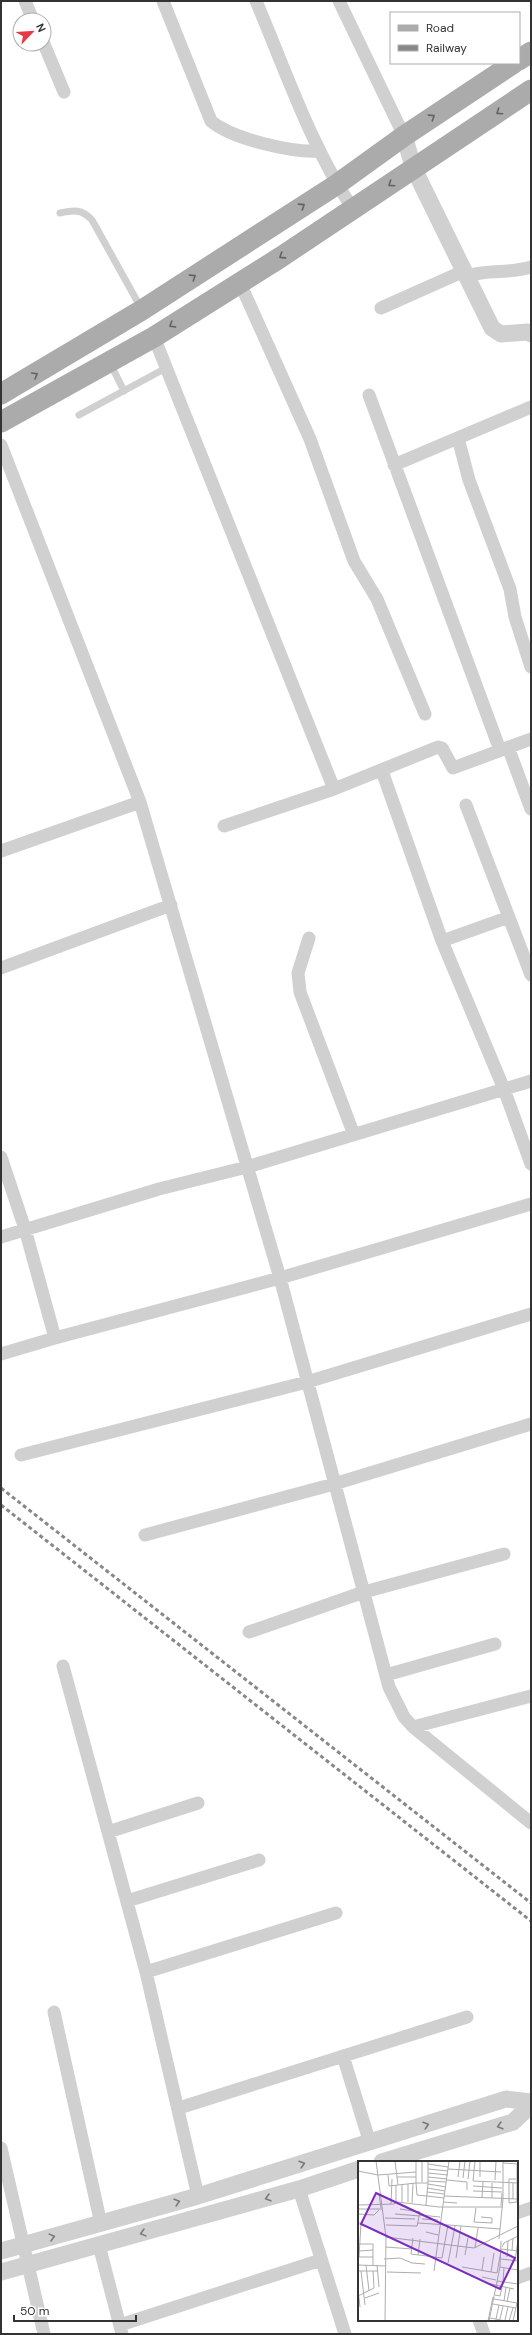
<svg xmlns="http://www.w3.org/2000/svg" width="532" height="2335" viewBox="0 0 532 2335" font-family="'DM Sans',sans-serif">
<rect width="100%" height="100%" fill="#fff"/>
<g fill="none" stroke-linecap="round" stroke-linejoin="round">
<path stroke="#d0d0d0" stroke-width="7" d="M60,213C74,210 82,209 92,220L141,308
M110,363L124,391
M79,415L166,368"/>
<path stroke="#d0d0d0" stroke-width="13" d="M25,1L33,20
M163,1L211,121C232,139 293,153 320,151
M256,1C285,69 312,149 353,209
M339,1L404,136
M44,44L64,92
M467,276C488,269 510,274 531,267
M240,283L310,439L354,561L377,599L425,714
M381,308L464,271
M154,337L334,789L438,747L442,748L453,768L531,739
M369,395L500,750
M458,438L469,480L510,589L515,617L531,667
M1,445L140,802L280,1278L389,1687L404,1717L413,1727L531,1823
M394,465L531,407
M508,747L531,809
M382,771L442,941L504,1089L531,1164
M466,805L531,975
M224,826L334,789
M1,851L140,802
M309,938L298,973L300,992L354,1135
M442,941L509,917
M1,968L171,905
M1,1157L25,1229L55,1338L280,1278L531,1204
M1,1237L159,1189L247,1167L531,1081
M1,1354L55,1338
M21,1455L307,1382L531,1314
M145,1535L334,1484L531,1424
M249,1632L364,1592L504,1554
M63,1666L146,1972L198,2196
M386,1675L495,1644
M413,1727L531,1696
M108,1832L198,1803
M127,1901L259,1860
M146,1972L336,1913
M54,2012L101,2224
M343,2056L370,2143
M179,2108L467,2017
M1,2148L44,2334
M299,2189L345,2334
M517,2213L531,2208
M99,2245L122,2334
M517,2278L531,2273
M479,2320L484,2334
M120,2325L321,2260"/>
<path stroke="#d0d0d0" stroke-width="17" d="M404,136L414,169L492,328L501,334L528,332L531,334
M382,2162L513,2122L531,2105
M1,2251L198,2196L506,2099L531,2102
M1,2272L299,2189L359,2169"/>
<path stroke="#ababab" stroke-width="21" d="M519,60L531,52
M1,394L142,310L336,185L404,136L514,63
M1,422L154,337L281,257L531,90"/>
<path stroke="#888" stroke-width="3" stroke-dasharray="4 3" stroke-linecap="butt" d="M1,1488L531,1903
M1,1505L531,1921"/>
</g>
<defs><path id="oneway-chevron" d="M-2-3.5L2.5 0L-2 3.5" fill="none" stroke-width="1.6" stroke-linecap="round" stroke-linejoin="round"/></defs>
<g stroke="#636363">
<use href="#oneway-chevron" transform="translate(499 112) rotate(146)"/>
<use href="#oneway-chevron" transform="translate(432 117) rotate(-33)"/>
<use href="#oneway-chevron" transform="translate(391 184) rotate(146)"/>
<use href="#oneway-chevron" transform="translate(302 206) rotate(-33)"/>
<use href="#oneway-chevron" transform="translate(282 256) rotate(147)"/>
<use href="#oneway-chevron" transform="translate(193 277) rotate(-33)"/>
<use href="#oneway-chevron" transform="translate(172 325) rotate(148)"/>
<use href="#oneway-chevron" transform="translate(35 375) rotate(-30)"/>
</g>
<g stroke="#7a7a7a">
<use href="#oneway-chevron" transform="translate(426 2125) rotate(-18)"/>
<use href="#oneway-chevron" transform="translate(500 2126) rotate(164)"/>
<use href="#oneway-chevron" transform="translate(302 2164) rotate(-17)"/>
<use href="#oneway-chevron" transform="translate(268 2198) rotate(164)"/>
<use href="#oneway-chevron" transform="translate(177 2202) rotate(-16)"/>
<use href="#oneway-chevron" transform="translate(143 2233) rotate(165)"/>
<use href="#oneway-chevron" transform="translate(52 2237) rotate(-15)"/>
</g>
<g transform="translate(358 2161)">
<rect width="160" height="160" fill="#fff"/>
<path fill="none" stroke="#adadad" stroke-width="1" d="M18,0L28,76L27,160M37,0L40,24M64,0V21M117,0L115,20L160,22M145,2L160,3M70,3L90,6M70,8L90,10M90,8L143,11M0,10L20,14L58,11M70,12L90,14M30,14L31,25L58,22V0M39,16H58M70,16L89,18M100,16L102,0M122,16V1M105,17L107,0M110,18L112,0M158,18H151V42L159,41V3M89,19L109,21V29M137,19L138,0M70,20L88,21M155,22V38M70,23L88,26M115,25L144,27M69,27L87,30M115,30L144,31M69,31L87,33M21,33L23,47M69,35L59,34L58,22H70V0M69,35L86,37M86,35L159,38M124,37L125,21M134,37V22M38,41V24M44,41V23M50,41V23M85,41L99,42M54,42L55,22M33,43L34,18M0,44L36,43L39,41L81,46H145M68,44L70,22M143,45L144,32M118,47L116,61L134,62V57L123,56M0,48H25M0,53L16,54L21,49M37,53L62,55M62,54L82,56M27,57L57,58M64,58L80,59M0,62H3L1,96H15V104M60,62L90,64M28,64L59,65L62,51L42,48M68,71L80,74M28,76L116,87L160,65M55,77L53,93L84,97L90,64L142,68M141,78L145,38V0M1,83H15V96M28,86L54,88M144,86L146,82L160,75M117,87L120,67M143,88L160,90M154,89L155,77M1,90L15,89M60,94L62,78M107,94L110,77M149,96L150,80M98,97L103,65M26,98L42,97L54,102L67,103M143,98L160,100M157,100L160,79M90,102L97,65M0,104L28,105M8,104L11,130M19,104L21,126M104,106L139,112M142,106L160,109M124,109L126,96M0,110H20M3,110L7,144M76,110L91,0M29,111L63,112M133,111L136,92M139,112L143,90M124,116L138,119M139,120L160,123M145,121L146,107M128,122L156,128M0,128L2,146M137,134L142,135L144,126M0,135L16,127L15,110M7,137L21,132M136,138L159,142L155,160M146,140L148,126M149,141L152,127M135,143L158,147M132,157L148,160M138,158L141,144M142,158L145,145M147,159L150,146M130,160L135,136M131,160L142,106L143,80M151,160L155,147"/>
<path fill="#7b2cbf" fill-opacity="0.15" stroke="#7b2cbf" stroke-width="2" d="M18,32L157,97L142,128L3,63Z"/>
<rect width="160" height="160" fill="none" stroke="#333" stroke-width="2"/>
</g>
<rect width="532" height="2335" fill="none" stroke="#333333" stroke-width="4"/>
<rect x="390" y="12" width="130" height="52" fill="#ffffff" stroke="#adadad"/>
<rect x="398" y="25" width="20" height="6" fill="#ababab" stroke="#adadad"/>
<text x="426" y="32" font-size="12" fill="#333333">Road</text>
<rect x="398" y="45" width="20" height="6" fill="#888888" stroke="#adadad"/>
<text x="426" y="52" font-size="12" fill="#333333">Railway</text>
<g transform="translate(32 32) rotate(65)"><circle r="19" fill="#ffffff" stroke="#adadad"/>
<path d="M0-3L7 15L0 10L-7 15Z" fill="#e63946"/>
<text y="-6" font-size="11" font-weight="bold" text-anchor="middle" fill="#333333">N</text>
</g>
<path d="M14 2315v6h122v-6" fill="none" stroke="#333333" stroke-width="2"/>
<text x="20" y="2315" font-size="12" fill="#333333" stroke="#ffffff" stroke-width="3" paint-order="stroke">50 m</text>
</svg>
